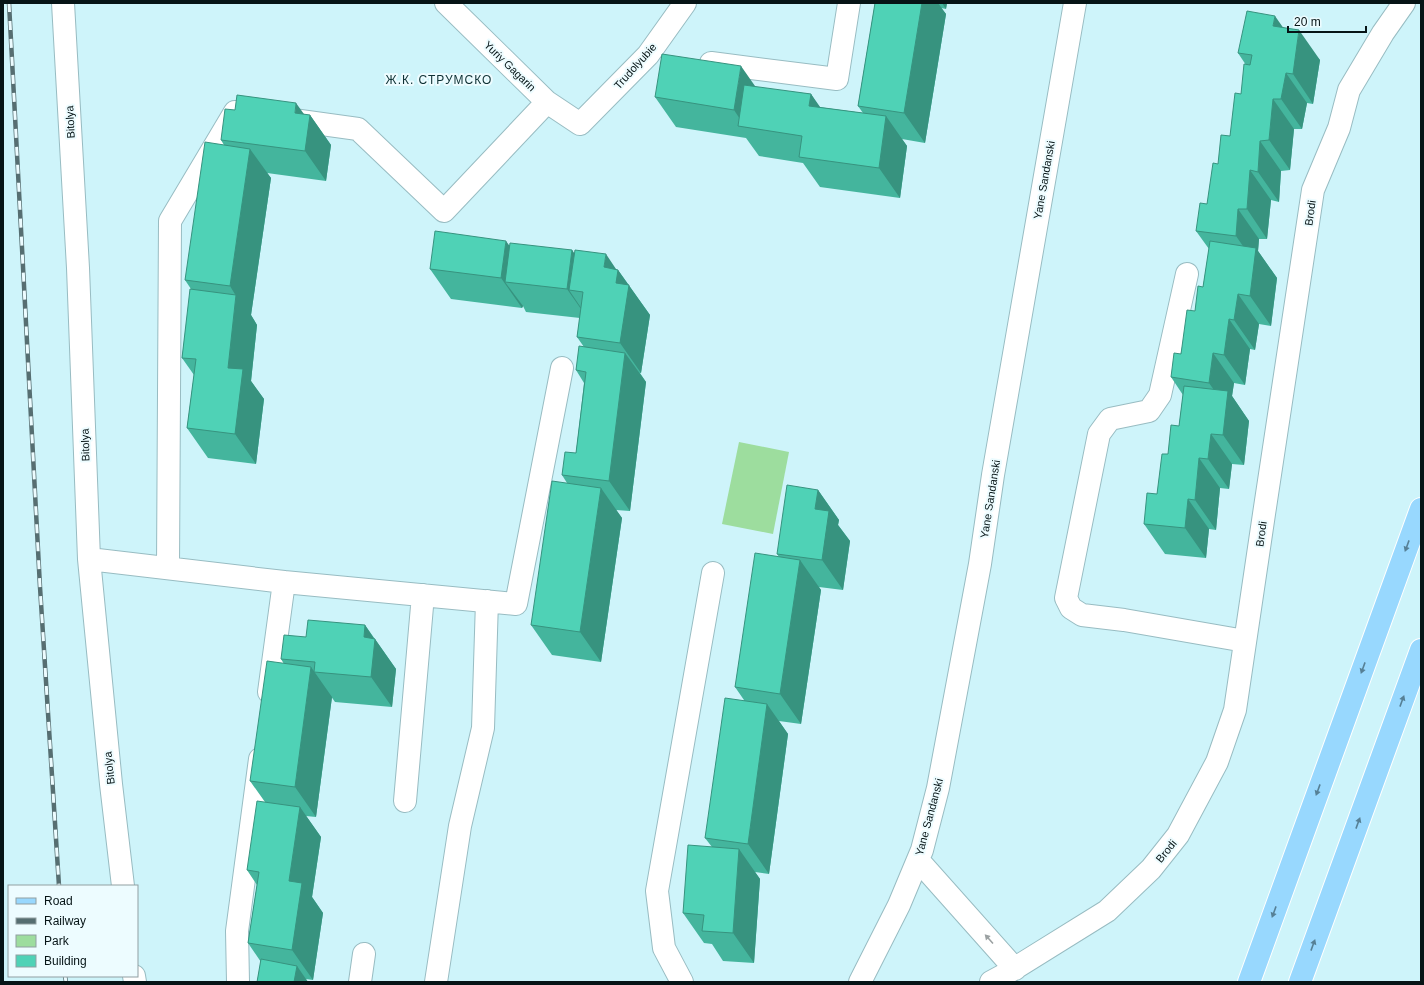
<svg xmlns="http://www.w3.org/2000/svg" width="1424" height="985" viewBox="0 0 1424 985" font-family="Helvetica,sans-serif">
<rect width="100%" height="100%" fill="#cef4fa"/>
<path fill="#9ddd9e" d="M739,442L789,452L773,534L722,524Z"/>
<g fill="none" stroke-linecap="round" stroke-linejoin="round">
<g stroke="#98bcc2" stroke-width="24">
<path id="minor" d="M63,3L78,268L89,559L111,784L123,886
M446,3L547,102L580,124L648,55L685,3
M711,63L837,79L849,3
M286,119L358,129L444,211L547,102
M1187,274L1160,395L1149,411L1110,419L1099,434L1066,598L1071,608L1082,615L1124,620L1245,641
M89,559L284,582L516,604L562,368
M168,567L170,221L235,112H238
M269,692L284,582
M405,801L423,595
M918,860L1015,969
M134,976L135,982
M238,982L237,931L260,759
M360,982L364,954
M436,982L460,826L483,728L487,601
M682,982L664,948L657,891L713,573
M860,982L899,905L922,850L938,788L980,564L993,475L1075,3
M991,982L1004,975L1107,911L1151,869L1178,835L1217,762L1235,710L1264,514L1313,190L1339,128L1349,90L1383,33L1404,3"/>
</g>
<g stroke="#fff" stroke-width="24">
<path id="major" d="M1249,982L1421,509
M1300,982L1421,650"/>
</g>
<use href="#minor" stroke="#fff" stroke-width="22"/>
<use href="#major" stroke="#98d8fe" stroke-width="22"/>
<g stroke="#566e71" stroke-width="4.5">
<path id="rail" d="M9,3L40,587L59,886
M65,976L66,982"/>
</g>
<use href="#rail" stroke="#edfcff" stroke-width="3" stroke-dasharray="9" stroke-linecap="butt"/>
</g>
<path fill="#44b59d" d="M875,3H947L946,9L941,8L946,14L925,143L902,139L907,146L900,198L820,187L803,163L759,156L746,138L676,127L655,97L755,87L811,94L819,107L863,113L858,106Z
M1283,27L1320,60L1313,104L1307,103L1302,129H1294L1290,170L1281,171L1279,202L1271,200L1267,239H1259L1258,251L1277,278L1271,326L1259,324L1255,350L1250,349L1245,385L1234,383L1232,396L1249,421L1244,465L1232,464L1229,489L1220,488L1216,530L1209,529L1206,558L1165,554L1144,524L1157,494L1168,454L1179,426L1183,395L1171,377L1181,354L1203,287L1209,249L1196,231L1207,204L1218,164L1230,136L1241,94L1246,65L1238,53Z
M235,110L310,115L331,145L326,181L267,173L271,178L251,315L257,325L251,381L264,399L256,464L208,458L187,428L194,375L182,358L191,289L185,280L224,145L221,140Z
M509,245L572,250L574,254L618,270L650,315L641,373H640L646,382L630,511L616,510L622,518L601,662L552,655L531,625L567,483L562,475L576,453L584,383L576,370L584,347L577,337L580,318L526,312L523,306L522,308L451,299L430,269Z
M818,490L839,520L838,525L850,541L843,590L819,587L821,590L801,724L779,721L788,734L769,874L755,872L760,879L754,963L723,961L712,944L704,943L683,913L712,847L705,838L744,700L735,687L779,557L777,554Z
M365,625L396,669L392,707L335,702L328,692L332,697L316,817L306,816L321,837L312,897L323,913L313,980L306,979L308,982H257L261,962L248,943L257,885L247,870L265,802L250,781L284,664L281,659L306,637Z"/>
<path fill="#37937f" d="M922,3H938L946,14L925,143L904,113Z
M942,3H947L946,9Z
M1275,16L1296,46L1273,26Z
M1299,30L1320,60L1313,104L1293,74Z
M741,66L762,96L746,128L734,110Z
M1286,73L1307,103L1302,129L1281,99Z
M811,94L832,124L809,106Z
M1273,99L1294,129L1290,170L1269,140Z
M296,103L309,121L310,115L331,145L326,181L305,151L295,113Z
M886,116L907,146L900,198L879,168Z
M1260,141L1281,171L1279,202L1258,172Z
M250,149L271,178L251,315L257,325L251,381L264,399L256,464L235,434L228,368L236,296L230,286Z
M1250,170L1271,200L1267,239L1247,209Z
M1238,209L1259,239L1258,251L1277,278L1271,326L1250,296L1254,262L1236,236Z
M506,241L527,270L505,282L523,306L522,308L501,278Z
M572,250L593,280L583,292L569,290L588,318V319L567,289Z
M606,254L618,272V270L650,315L641,373L620,343L604,267Z
M1238,294L1259,324L1255,350L1234,320Z
M1229,319L1250,349L1245,385L1224,355Z
M625,353L646,382L630,511L609,481Z
M1213,353L1234,383L1232,396L1249,421L1244,465L1223,435L1226,407L1209,383Z
M1211,434L1232,464L1229,489L1208,459Z
M1199,458L1220,488L1216,530L1195,500Z
M601,488L622,518L601,662L580,632Z
M818,490L839,520L838,525L850,541L843,590L822,560L815,509Z
M1188,499L1209,529L1206,558L1185,528Z
M800,560L821,590L801,724L780,694Z
M365,625L375,640V639L396,669L392,707L371,677L364,637Z
M311,667L332,697L316,817L295,787Z
M767,704L788,734L769,874L748,844Z
M300,807L321,837L312,897L323,913L313,980L292,950L289,881Z
M739,849L760,879L754,963L733,933Z
M297,966L308,982H294Z"/>
<path fill="#4fd2b6" stroke="#37937f" d="M875,3H922L904,113L858,106Z
M1247,11L1275,16L1273,26L1299,30L1293,74L1286,73L1281,99H1273L1269,140L1260,141L1258,172L1250,170L1247,209H1238L1236,236L1196,231L1200,203L1207,204L1213,163L1218,164L1221,135L1230,136L1235,93L1241,94L1244,64L1250,65L1252,55L1238,53Z
M662,54L741,66L734,110L655,97Z
M744,85L811,94L809,106L886,116L879,168L799,157L802,136L738,126Z
M237,95L296,103L295,113L310,115L305,151L221,140L225,109L235,110Z
M205,142L250,149L230,286L185,280Z
M435,231L506,241L501,278L430,269Z
M1210,241L1256,248L1250,296L1238,294L1234,320L1229,319L1224,355L1213,353L1209,383L1171,377L1174,353L1181,354L1187,310L1195,311L1198,286L1203,287Z
M510,243L572,250L567,289L505,282Z
M575,250L606,254L604,267L618,270L616,283L629,285L620,343L577,337L583,292L569,290Z
M190,289L236,295L228,368L243,369L235,434L187,428L196,359L182,358Z
M579,346L625,353L609,481L562,475L565,452L576,453L586,372L576,370Z
M1184,386L1228,391L1223,435L1211,434L1208,459L1199,458L1195,500L1188,499L1185,528L1144,524L1147,493L1157,494L1162,454H1168L1171,425L1179,426Z
M552,481L601,488L580,632L531,625Z
M787,485L818,490L815,509L829,511L822,560L777,554Z
M755,553L800,560L780,694L735,687Z
M308,620L365,625L364,637L375,639L371,677L314,672L315,662L281,659L284,635L306,637Z
M267,661L311,667L295,787L250,781Z
M725,698L767,704L748,844L705,838Z
M257,801L300,807L289,881L302,883L292,950L248,943L259,872L247,870Z
M688,845L739,849L733,933L702,931L704,915L683,913Z
M261,959L297,966L294,982H257Z"/>
<defs><path id="oneway-solid" d="M-6-.8H1V-3.2L6.5 0L1 3.2V.8H-6Z"/></defs>
<g fill="#568096">
<use href="#oneway-solid" transform="translate(1407 546) rotate(110)"/>
<use href="#oneway-solid" transform="translate(1363 668) rotate(110)"/>
<use href="#oneway-solid" transform="translate(1402 701) rotate(-70)"/>
<use href="#oneway-solid" transform="translate(1318 790) rotate(110)"/>
<use href="#oneway-solid" transform="translate(1358 823) rotate(-70)"/>
<use href="#oneway-solid" transform="translate(1274 912) rotate(110)"/>
<use href="#oneway-solid" transform="translate(1313 945) rotate(-70)"/>
</g>
<use fill="#9ba1a2" href="#oneway-solid" transform="translate(989 939) rotate(-132)"/>
<g text-anchor="middle" stroke-width="4" stroke-linejoin="round" paint-order="stroke">
<g font-size="11" fill="#061416" stroke="#edfcff">
<text transform="translate(510 66) rotate(44)" y="4">Yuriy Gagarin</text>
<text transform="translate(635 66) rotate(-48)" y="4">Trudolyubie</text>
<text transform="translate(70 122) rotate(-93)" y="4">Bitolya</text>
<text transform="translate(1044 180) rotate(-80)" y="4">Yane Sandanski</text>
<text transform="translate(1310 213) rotate(-82)" y="4">Brodi</text>
<text transform="translate(85 445) rotate(-92)" y="4">Bitolya</text>
<text transform="translate(990 499) rotate(-81)" y="4">Yane Sandanski</text>
<text transform="translate(1261 534) rotate(-82)" y="4">Brodi</text>
<text transform="translate(109 768) rotate(-96)" y="4">Bitolya</text>
<text transform="translate(929 817) rotate(-75)" y="4">Yane Sandanski</text>
<text transform="translate(1166 851) rotate(-51)" y="4">Brodi</text>
</g>
<g font-size="12" letter-spacing="1" fill="#0e3135" stroke="#edfcff">
<text x="439" y="84">Ж.К. СТРУМСКО</text>
</g>
</g>
<rect width="1424" height="985" fill="none" stroke="#061416" stroke-width="8"/>
<rect x="8" y="885" width="130" height="92" fill="#edfcff" stroke="#919fa2"/>
<rect x="16" y="898" width="20" height="6" fill="#98d8fe" stroke="#919fa2"/>
<text x="44" y="905" font-size="12" fill="#061416">Road</text>
<rect x="16" y="918" width="20" height="6" fill="#566e71" stroke="#919fa2"/>
<text x="44" y="925" font-size="12" fill="#061416">Railway</text>
<rect x="16" y="935" width="20" height="12" fill="#9ddd9e" stroke="#919fa2"/>
<text x="44" y="945" font-size="12" fill="#061416">Park</text>
<rect x="16" y="955" width="20" height="12" fill="#4fd2b6" stroke="#919fa2"/>
<text x="44" y="965" font-size="12" fill="#061416">Building</text>
<path d="M1288 26v6h78v-6" fill="none" stroke="#061416" stroke-width="2"/>
<text x="1294" y="26" font-size="12" fill="#061416" stroke="#edfcff" stroke-width="3" paint-order="stroke">20 m</text>
</svg>
